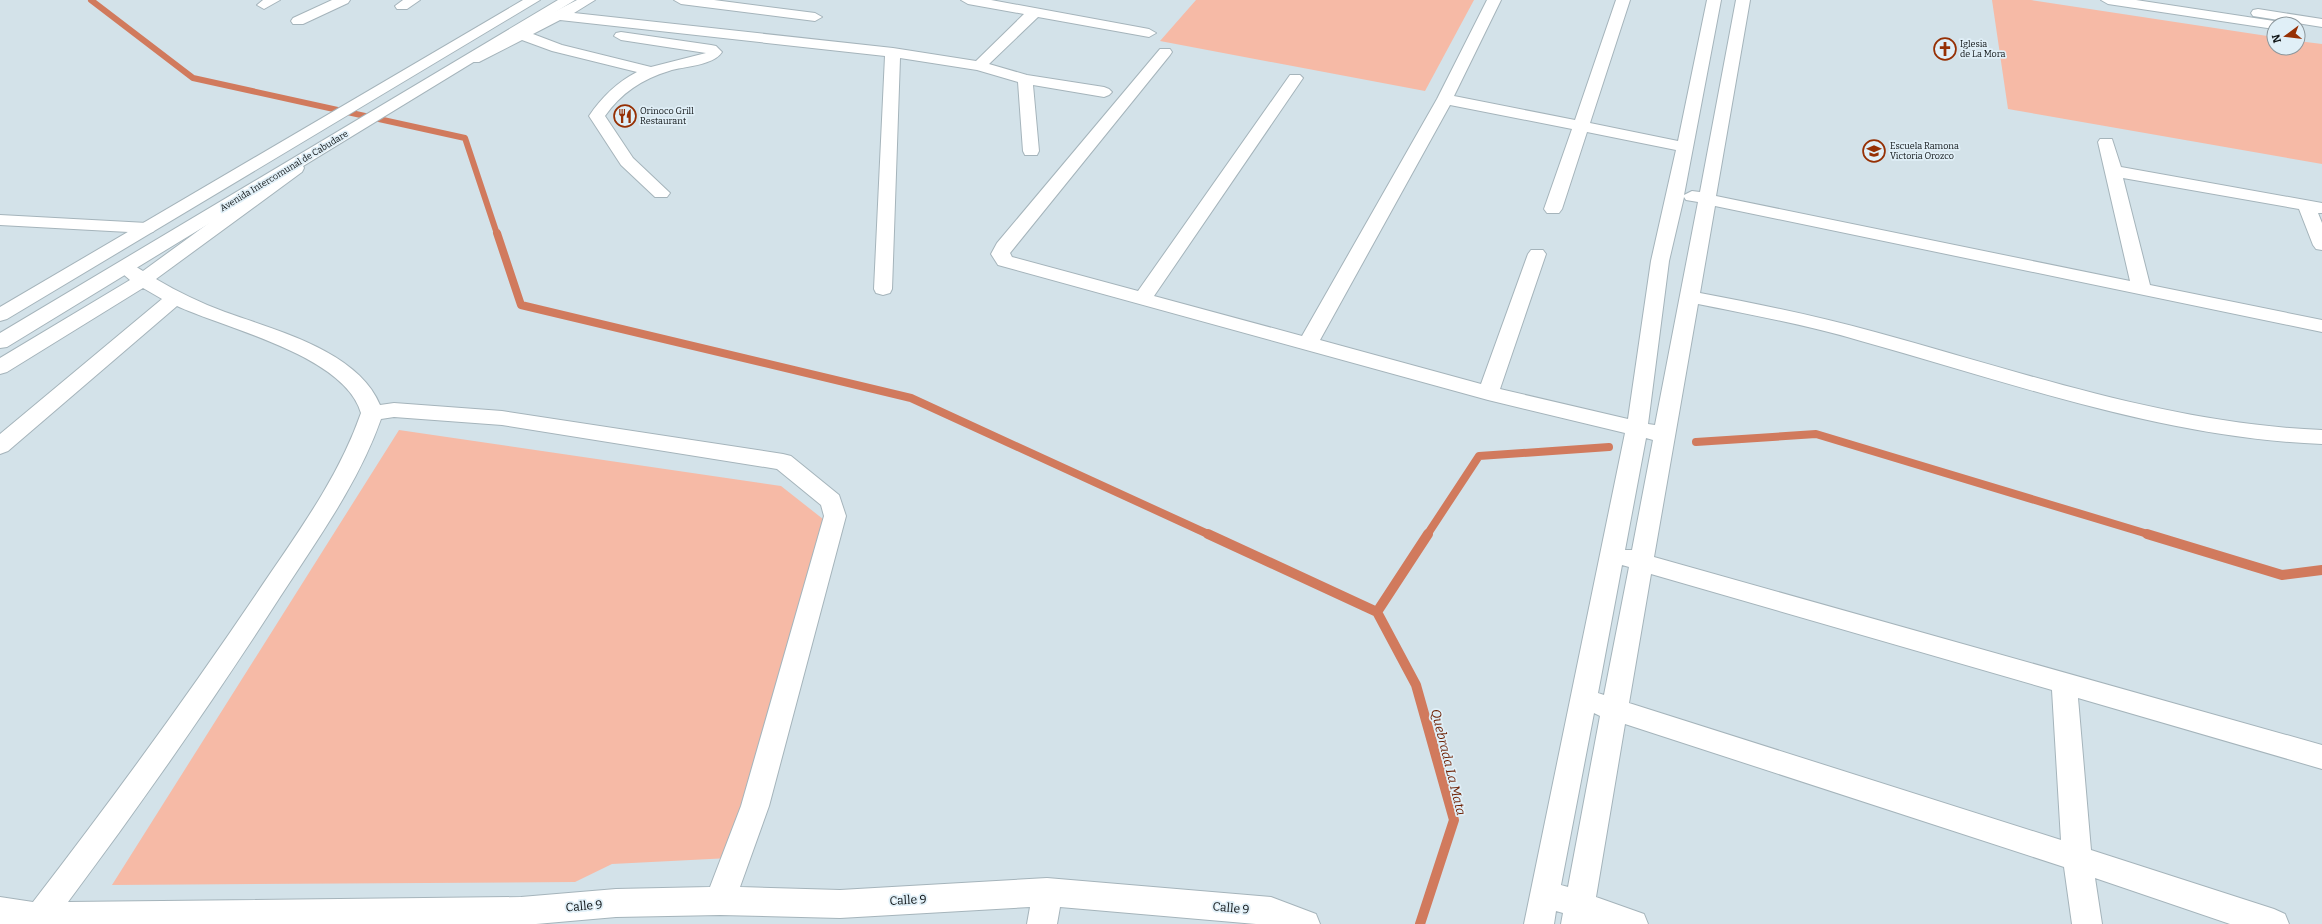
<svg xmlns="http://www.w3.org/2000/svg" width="2322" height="924" viewBox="0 0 2322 924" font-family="Bitter,serif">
<rect width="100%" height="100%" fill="#d3e2e9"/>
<path fill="#f6baa6" d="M1196,0H1474L1425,91L1160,41Z
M1992,0H2031L2274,37V48H2298V41L2322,44V164L2008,109Z
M399,430L781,486L828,523L730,858L612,864L575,882L112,885Z"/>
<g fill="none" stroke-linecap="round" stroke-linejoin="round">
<path stroke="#d17a5d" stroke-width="6" d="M91,0L193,78L465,138L497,234"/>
<path stroke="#d17a5d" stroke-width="8" d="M497,233L521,305L911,398L1210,535
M1696,442L1816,434L2151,535
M1427,535L1479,456L1609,447"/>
<path stroke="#d17a5d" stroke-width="10" d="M1208,534L1377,612L1428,534
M2147,534L2282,575L2322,570
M1377,612L1416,685L1454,820L1420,924"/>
<g stroke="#a5b4bb" stroke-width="2">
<path id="minor" d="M263,0H280L264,9L257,5Z
M332,0H350L348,3L303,24H293L291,21L293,18Z
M403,0H420L407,9H397L395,6Z
M577,0H595L574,13L893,48L976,61L1024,14L968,4L961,0H991L1149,29L1156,33L1149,37L1038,17L989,64L1027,75L1104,87L1109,89L1112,92L1109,95L1104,97L1033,85L1039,151L1037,155H1025L1023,151L1018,82L977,70L900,58L892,289L890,293L883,295L876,293L874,289L885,56L560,20L533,34L562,45L651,67L706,53L621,40L614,36L616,33L621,32L711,45L716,46L722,52C713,66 684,66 669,71C642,79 621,93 605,116L633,158L670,193L667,197H655L621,165L589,116C602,97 616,83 637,72L552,51L522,40L479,62H469L467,59L469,56Z
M674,0H714L815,13L822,17L815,21L681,4Z
M1487,0H1501L1454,96L1575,120L1616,0H1630L1590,123L1678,141L1707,0H1721L1684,195L1692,191L1700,192L1736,0H1750L1716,196L2130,281L2098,142L2100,139H2112L2121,167L2322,203V213H2318L2322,223V250L2316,249L2313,245L2299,209L2123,178L2150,285L2322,320V332L1715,206L1700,293C1759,304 1817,316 1875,332C2022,372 2169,424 2322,430V444C2164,438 2012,383 1861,341C1807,325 1752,315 1698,304L1654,557L2322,745V769L2078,698L2091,850L2274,909L2285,914L2289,924H2230L2095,878L2102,924H2072L2064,867L1625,724L1596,897L1644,914L1648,924H1561L1563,913L1556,911L1554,924H1524L1625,433L1488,400L998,265L991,254L997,243L1160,49H1170L1172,52L1170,55L1010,253L1012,257L1138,291L1290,75H1300L1303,78L1154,296L1302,336L1437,99ZM1450,105L1572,129L1544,209L1547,213H1559L1562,209L1587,132L1676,150L1651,261L1628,419L1500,389L1546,254L1543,250H1531L1528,254L1481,384L1320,340ZM1684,197L1686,200L1698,202L1655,425L1648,424L1669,261ZM1646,438L1653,440L1632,550H1625ZM1622,565L1629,567L1604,695L1598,693ZM1651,574L2052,690L2061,840L1629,703ZM1594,713L1600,716L1568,887L1561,885Z
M2101,0H2136L2274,21L2281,24H2274V29L2108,4Z
M2258,9L2322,19V27L2253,16L2251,13L2253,10Z
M296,163L302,164L304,168L302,172L156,279C178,292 201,303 225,312C275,330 358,351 380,405L394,403L502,411L783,454L791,456L839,495L846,516L769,806L740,887L840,890L1047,878L1271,897L1316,914L1320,924H1256L1060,907L1057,924H1027L1030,907L840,918L720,915L616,917L536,924H0V897L33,902C111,801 186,698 257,593C296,535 338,479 361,413C345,356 227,329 177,306L8,451L0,454V434L162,299L143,288L7,372L0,374V358L130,280L116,268L118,264C129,261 134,266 143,271L290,164ZM394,417L502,425L777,469L821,505L824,516L741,806L710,887L616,889L521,897L68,902C142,803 213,701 280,597C317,540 358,484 381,419Z
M0,215L147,223L153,224L156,228L153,232L147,233L0,225Z"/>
</g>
<g stroke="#a5b4bb" stroke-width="2">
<path id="highway" d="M523,0H540L7,319L0,321V307Z
M558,0H575L7,347L0,348V333Z"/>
</g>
<use href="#minor" fill="#fff" fill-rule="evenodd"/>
<use href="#highway" fill="#fff" fill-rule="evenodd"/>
</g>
<defs>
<g id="church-ring" transform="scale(1.15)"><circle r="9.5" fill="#e0eff7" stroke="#963004" stroke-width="1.5"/><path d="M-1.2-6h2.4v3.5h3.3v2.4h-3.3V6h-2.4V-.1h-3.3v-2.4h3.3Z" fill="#963004"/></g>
<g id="restaurant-ring" transform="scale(1.15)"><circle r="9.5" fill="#e0eff7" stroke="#963004" stroke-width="1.5"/><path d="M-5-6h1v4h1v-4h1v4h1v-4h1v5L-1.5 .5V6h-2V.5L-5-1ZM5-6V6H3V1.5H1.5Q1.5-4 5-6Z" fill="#963004"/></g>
<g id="school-ring" transform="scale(1.15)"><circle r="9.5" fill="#e0eff7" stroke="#963004" stroke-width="1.5"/><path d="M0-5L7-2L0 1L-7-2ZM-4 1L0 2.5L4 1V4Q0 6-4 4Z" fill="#963004"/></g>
</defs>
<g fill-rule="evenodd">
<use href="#church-ring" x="1945" y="49"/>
<use href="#restaurant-ring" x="625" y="116"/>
<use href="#school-ring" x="1874" y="151"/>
</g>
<g text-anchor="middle" stroke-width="3.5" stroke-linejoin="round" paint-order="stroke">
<g font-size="9" fill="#0d1214" stroke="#e0eff7" text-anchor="start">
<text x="1960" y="47">Iglesia<tspan x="1960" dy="10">de La Mora</tspan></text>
<text x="640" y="114">Orinoco Grill<tspan x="640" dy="10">Restaurant</tspan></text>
<text x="1890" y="149">Escuela Ramona<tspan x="1890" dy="10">Victoria Orozco</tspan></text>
</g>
<g font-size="9" fill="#0d1214" stroke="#e0eff7">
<text transform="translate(284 171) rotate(-31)" y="3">Avenida Intercomunal de Cabudare</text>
</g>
<g font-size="12" fill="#0d1214" stroke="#e0eff7">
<text transform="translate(908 900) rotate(-3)" y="4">Calle 9</text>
<text transform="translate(584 906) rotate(-5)" y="4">Calle 9</text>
<text transform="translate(1231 908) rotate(5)" y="4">Calle 9</text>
</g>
<g font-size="13" font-style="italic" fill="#6d1e00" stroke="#e0eff7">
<text transform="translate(1449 762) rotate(76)" y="5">Quebrada La Mata</text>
</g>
</g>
<g transform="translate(2286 36) rotate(255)"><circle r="19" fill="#e0eff7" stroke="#8c979c"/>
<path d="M0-3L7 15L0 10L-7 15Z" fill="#963004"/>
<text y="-6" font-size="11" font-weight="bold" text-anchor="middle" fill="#0d1214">N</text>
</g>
</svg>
